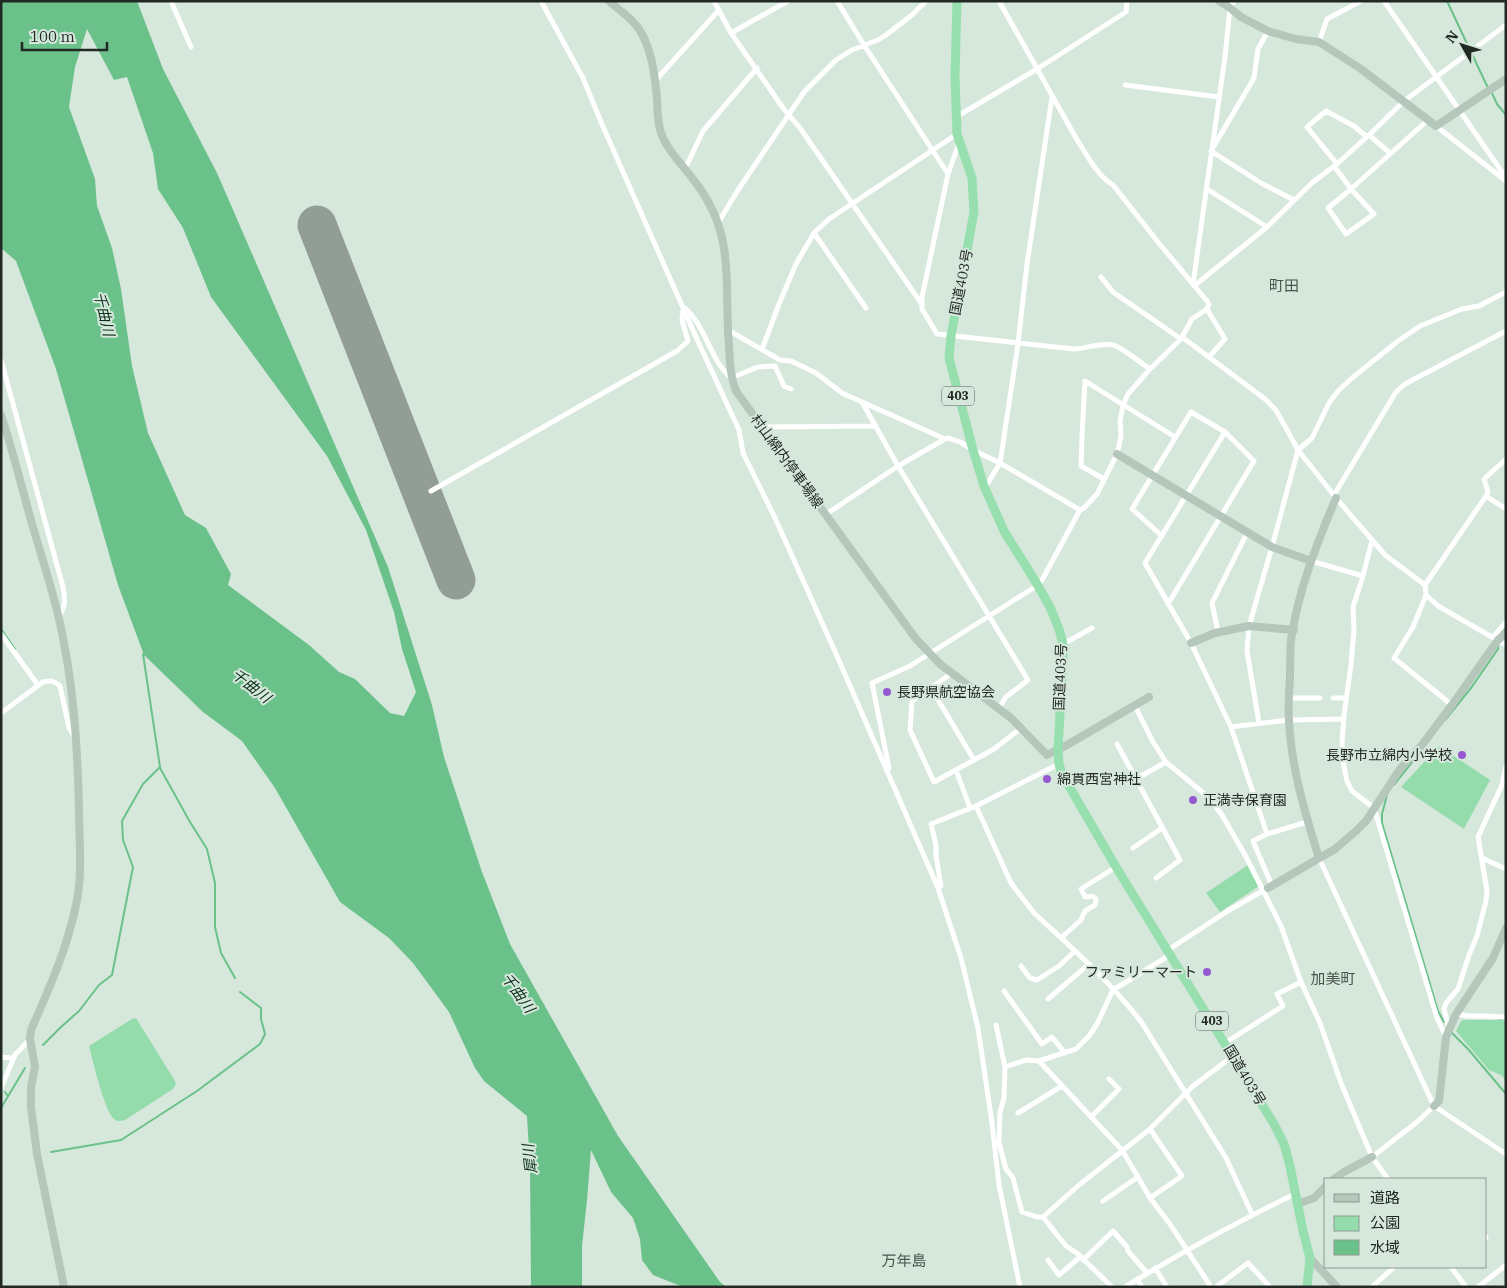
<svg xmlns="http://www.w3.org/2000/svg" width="1507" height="1288" viewBox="0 0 1507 1288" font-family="'IBM Plex Serif','Noto Sans JP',serif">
<rect width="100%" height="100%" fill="#d6e7db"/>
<path fill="#95dcac" d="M1439,746L1490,780L1464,829L1401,787Z
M1248,865L1259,886L1220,912L1206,893Z
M1506,1015V1080L1501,1075L1489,1070L1456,1031L1462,1020H1497Z
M136,1018L175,1081L176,1084L173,1089L125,1120C121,1121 118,1122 114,1119C104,1110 93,1061 89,1046L132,1019Z"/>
<path fill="#6ac28a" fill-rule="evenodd" d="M1,1H137L163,69L217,173L388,567L432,705L444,757L482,872L510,944L618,1136L720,1282L726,1287H683L653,1275L642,1260L640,1239L633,1218L611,1192L591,1150L587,1200L582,1246V1287H531L530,1168L527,1116L484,1081L475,1068L449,1012L413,963L389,938L340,902L275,788L242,741L203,712L144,655L118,585L56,369L16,261L1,248ZM87,29L114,80L127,77L153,153L158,189L183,228L211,297L327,456L366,530L394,612L402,649L416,692L404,716L390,713L355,679L339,672L309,645L228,585L231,574L206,528L185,515L148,433L132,366L121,289L112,248L97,206L95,179L69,107L75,67Z"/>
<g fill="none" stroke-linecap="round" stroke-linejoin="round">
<path stroke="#6ac28a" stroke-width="2" d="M1447,1L1469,48
M1472,54L1488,88
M1492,93L1497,104L1506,115
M1,629L15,649
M1502,632L1506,628
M1445,720L1471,688L1498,649V645
M160,768L190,822L207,849L215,883V927L221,953L235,978
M1394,785L1417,756
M1387,795L1382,814V823L1438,1011L1444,1022
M1451,1032L1468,1049L1506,1094
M43,1045L61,1027L79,1011L99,985L112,975L133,867L123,840L122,821L143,784L160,767L143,654
M5,1092L8,1096
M1,1108L25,1068
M51,1152L121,1140L197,1091L260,1044L265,1034L261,1019V1008L240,992"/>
<path stroke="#929e95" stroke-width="39" d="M317,225L456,580"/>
<path stroke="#fff" stroke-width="5" d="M171,1L191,47
M541,1L583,78L601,122L695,335L739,430L743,453L775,518L837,656L938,888L961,958L978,1028L992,1123L999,1185L1020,1287
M714,1L731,33L783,108L800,128L921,303
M837,1L864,45L948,174
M1384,1L1502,172V178
M1268,31L1258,49L1254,78L1211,151L1261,183L1294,200
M731,33L788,1
M1319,42L1327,19L1361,1
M655,81L719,10
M1125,85L1219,97
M956,117L1037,69L1126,12L1127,1
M1436,126L1506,181
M1369,135L1390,153
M959,143L948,174L922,297V309L937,334L1074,349C1087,349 1099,342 1113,345C1120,346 1142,364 1150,369
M1337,164L1307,127L1326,111L1354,126L1367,137
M1334,166L1351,189L1428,120
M685,169L703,131L757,68
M1207,189L1267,227
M1351,189L1374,214L1346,234L1328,208Z
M718,223L738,190L804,92L836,60L852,50L878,40L886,35L912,15L926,1
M814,233L866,308
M1101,277L1113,292L1181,339
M1193,284L1225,57L1230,8L1234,1
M1194,286L1267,227L1313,182L1337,164L1369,135L1404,101L1506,25
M683,307C700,319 707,345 718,362C721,368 726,373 731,378L758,367L775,366L784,386L791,389
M1207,309L1225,339L1209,357
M728,330L780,360L791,361L816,373L842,393L945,439L948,438L960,442L973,450L1000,463L1080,510
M1182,337L1265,399L1275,409L1281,419L1298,450L1336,498L1385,555L1425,585L1426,595L1438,606L1506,645
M762,349L779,304L796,264L814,233L829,219L957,134
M1,360L63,587C65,598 66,608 58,617
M862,402L898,466L1028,680L1006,697L999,708
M762,427L876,426
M1225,432L1145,563L1191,643L1231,727
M1104,479L1081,466L1082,435L1085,381L1175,437
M985,488L1000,463L1018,344L1027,264L1052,97
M431,491L677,351L688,341L682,320L683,310
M1334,495L1396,392L1405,384L1506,331
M1486,496L1506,509
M825,515L898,466L945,439
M1162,536L1132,509L1191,412L1225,432L1254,461L1168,604
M1372,540L1363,576L1353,607L1354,629L1351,665L1344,715L1342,744L1344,767L1347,781L1352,791L1374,808L1437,1018L1446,1037
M1311,561L1363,576
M1425,585L1486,496L1488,492L1484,479L1506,459
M1426,595L1413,627L1394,658L1452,705
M1218,632L1212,603L1247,533
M1,634L38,685
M1493,637L1506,622
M1063,644L1092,628
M952,673L912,701L910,730L934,782L994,749L1021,728
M931,688L974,760
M1289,698H1320
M1333,698H1346
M1134,704L1153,742L1166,762L1207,796L1222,815L1245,855L1281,926L1301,982L1320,1023L1341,1083L1372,1157L1388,1179
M1,713L43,682C51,680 54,681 60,686L69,728L74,736
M1259,723L1247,651L1249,626L1272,547L1298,450L1312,438L1329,403L1338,391L1352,378L1398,341L1420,326L1462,309L1479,306L1506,292
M1117,744L1180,860L1156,878
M889,768L872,683L910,666L1038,585L1042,580L1080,510L1084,508L1097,494L1117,454L1121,436L1120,421L1123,405L1128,394L1150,369L1181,339L1192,319L1207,309L1209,305L1207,301L1158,242L1113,185C1097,176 1086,153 1076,138L999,1
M956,770L970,808
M1136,779L1166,762
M976,806L1011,883L1034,913C1072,948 1111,982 1142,1023L1226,1158L1252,1214
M1307,822L1267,834L1231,727L1289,720L1343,719
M1267,834L1253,841L1272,886
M1133,848L1162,828
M1319,858L1434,1106L1506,1154
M1482,858L1506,869
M938,888L941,886L936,856V845L931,824L976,806L1055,766
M1061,938L1081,920L1085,911L1095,905L1096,899L1092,896L1085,897L1081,889L1116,867
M1168,950L1226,912L1266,889
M1170,955L1113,990L1097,1024L1089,1036L1076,1049L1039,1061L1026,1060L1005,1067L1004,1098L1000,1112L999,1143L1006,1169L1013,1178L1022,1212L1037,1217H1043L1079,1185L1150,1129L1193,1086L1233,1056
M1021,966L1030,978L1037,980L1059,966L1075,951
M1004,991L1042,1044L1052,1037L1065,1053
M1048,999L1089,964
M1456,1014L1468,1016H1487L1506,1017
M996,1025L1005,1067
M1450,1028L1448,1025L1444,1009L1446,1003L1458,989L1469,955L1477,936L1486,901L1487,891L1478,837L1502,785L1506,766
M1225,1043L1283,1006L1277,994L1301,982
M1,1057L13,1058
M1039,1061L1122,1150L1138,1177L1150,1198L1170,1224L1211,1287
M1,1088L15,1055L30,1039
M1018,1113L1062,1086
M1091,1117L1119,1089L1109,1079
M1372,1157L1417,1122L1434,1106
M1150,1198L1182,1176L1150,1129
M1103,1201L1138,1177
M1043,1217L1066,1246L1078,1254L1112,1287
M1486,1238V1237
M1048,1260L1059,1275L1080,1257
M1083,1260L1113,1231L1127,1247L1128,1251L1147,1273
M1451,1267L1466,1287
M1155,1268L1167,1287
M1137,1279L1142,1287
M1125,1287C1180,1253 1237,1222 1295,1194
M1216,1287L1248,1263L1270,1287
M1372,1287L1394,1267
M1478,1287L1506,1265"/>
<path stroke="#b5c6ba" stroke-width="8" d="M609,1C619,10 632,18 639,29C652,49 655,76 657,99C658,112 657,127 664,140C671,154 683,166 693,179C709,199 720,223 724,248C729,280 726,313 729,346C730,362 730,376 736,391L916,639L940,664L1011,718L1047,755L1067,745L1149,697
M1219,1L1230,8L1241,17L1268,31L1296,39L1319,42L1361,69L1436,126L1506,79
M1,415C13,451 22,488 32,524C44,565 58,606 65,649C75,702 78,757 79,811C79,842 83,874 76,905C67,949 49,989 31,1030L30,1039L35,1067L31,1087V1107L37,1154L64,1287
M1117,454L1272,547L1311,561
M1191,643L1215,633L1249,626L1294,630
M1319,858C1305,813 1291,767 1289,720C1288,706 1289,692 1290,678C1290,666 1290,652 1291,640C1298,591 1317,543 1336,498
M1268,888L1335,849L1356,831L1366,821L1400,769L1422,745L1452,705L1498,640L1506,633
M1434,1106L1439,1101L1446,1037L1456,1014L1493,958L1506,928
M1334,1179L1344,1172L1372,1157
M1297,1204L1314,1198L1326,1186
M1310,1258L1337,1287"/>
<path stroke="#97dfae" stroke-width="9" d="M957,1L955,76L957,134L972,178L974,212L951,336L949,358L973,450L984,486L1004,531L1034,579L1050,607L1059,629L1063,644V658L1058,750L1059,764L1062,774L1116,867L1274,1124L1284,1144L1290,1166L1303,1231L1310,1258L1307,1287"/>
</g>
<g fill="#9459d0" stroke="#d6e7db" stroke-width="2">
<circle cx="887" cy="692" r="5"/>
<circle cx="1462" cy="755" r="5"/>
<circle cx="1047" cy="779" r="5"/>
<circle cx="1193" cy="800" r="5"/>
<circle cx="1207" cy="972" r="5"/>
</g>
<g text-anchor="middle" stroke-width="4" stroke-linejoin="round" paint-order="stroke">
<g fill="#d6e7db" stroke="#58615b" stroke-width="1">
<rect x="942" y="386.5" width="32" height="19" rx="4"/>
<rect x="1196" y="1011.5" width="32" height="19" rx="4"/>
</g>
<g font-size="12" font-weight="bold" fill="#222824">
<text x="958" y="400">403</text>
<text x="1212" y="1025">403</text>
</g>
<g font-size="14" fill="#222824" stroke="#d6e7db">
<text transform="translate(961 282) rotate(-79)" y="5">国道403号</text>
<text transform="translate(787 461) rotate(54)" y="5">村山綿内停車場線</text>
<text transform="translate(1060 677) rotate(-88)" y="5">国道403号</text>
<text transform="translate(1245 1075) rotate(59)" y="5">国道403号</text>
</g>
<g font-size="14" fill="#222824" stroke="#d6e7db" text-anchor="start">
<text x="897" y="697">長野県航空協会</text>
<text x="1452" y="760" text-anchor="end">長野市立綿内小学校</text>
<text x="1057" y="784">綿貫西宮神社</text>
<text x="1203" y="805">正満寺保育園</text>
<text x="1197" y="977" text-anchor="end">ファミリーマート</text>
</g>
<g font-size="15" fill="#48564c" stroke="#d6e7db">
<text x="1284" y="291">町田</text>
<text x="1333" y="984">加美町</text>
<text x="904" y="1266">万年島</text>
</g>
<g font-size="15" font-style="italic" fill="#0c321c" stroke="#d6e7db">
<text transform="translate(104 314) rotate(77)" y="5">千曲川</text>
<text transform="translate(251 686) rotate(38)" y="5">千曲川</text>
<text transform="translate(518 993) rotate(54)" y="5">千曲川</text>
<text transform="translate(530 1159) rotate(-97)" y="5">犀川</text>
</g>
</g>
<rect width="1507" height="1288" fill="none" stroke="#222824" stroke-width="5"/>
<rect x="1324" y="1178" width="162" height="90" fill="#d6e7db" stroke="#8e9b92"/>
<rect x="1334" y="1194" width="25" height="8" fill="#b5c6ba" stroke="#8e9b92"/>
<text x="1370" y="1203" font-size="15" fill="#222824">道路</text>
<rect x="1334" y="1216" width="25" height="15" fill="#95dcac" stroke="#8e9b92"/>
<text x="1370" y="1228" font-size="15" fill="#222824">公園</text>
<rect x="1334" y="1240" width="25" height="15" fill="#6ac28a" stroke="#8e9b92"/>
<text x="1370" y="1253" font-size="15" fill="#222824">水域</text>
<g transform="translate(1462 45) rotate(309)" stroke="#d6e7db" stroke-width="4" paint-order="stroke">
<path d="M0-4L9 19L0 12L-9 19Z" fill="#222824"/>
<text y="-8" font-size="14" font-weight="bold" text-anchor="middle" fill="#222824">N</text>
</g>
<path d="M22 42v8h85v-8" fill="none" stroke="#222824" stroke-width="2.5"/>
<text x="30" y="42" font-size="15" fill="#222824" stroke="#d6e7db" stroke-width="4" paint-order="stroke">100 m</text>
</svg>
